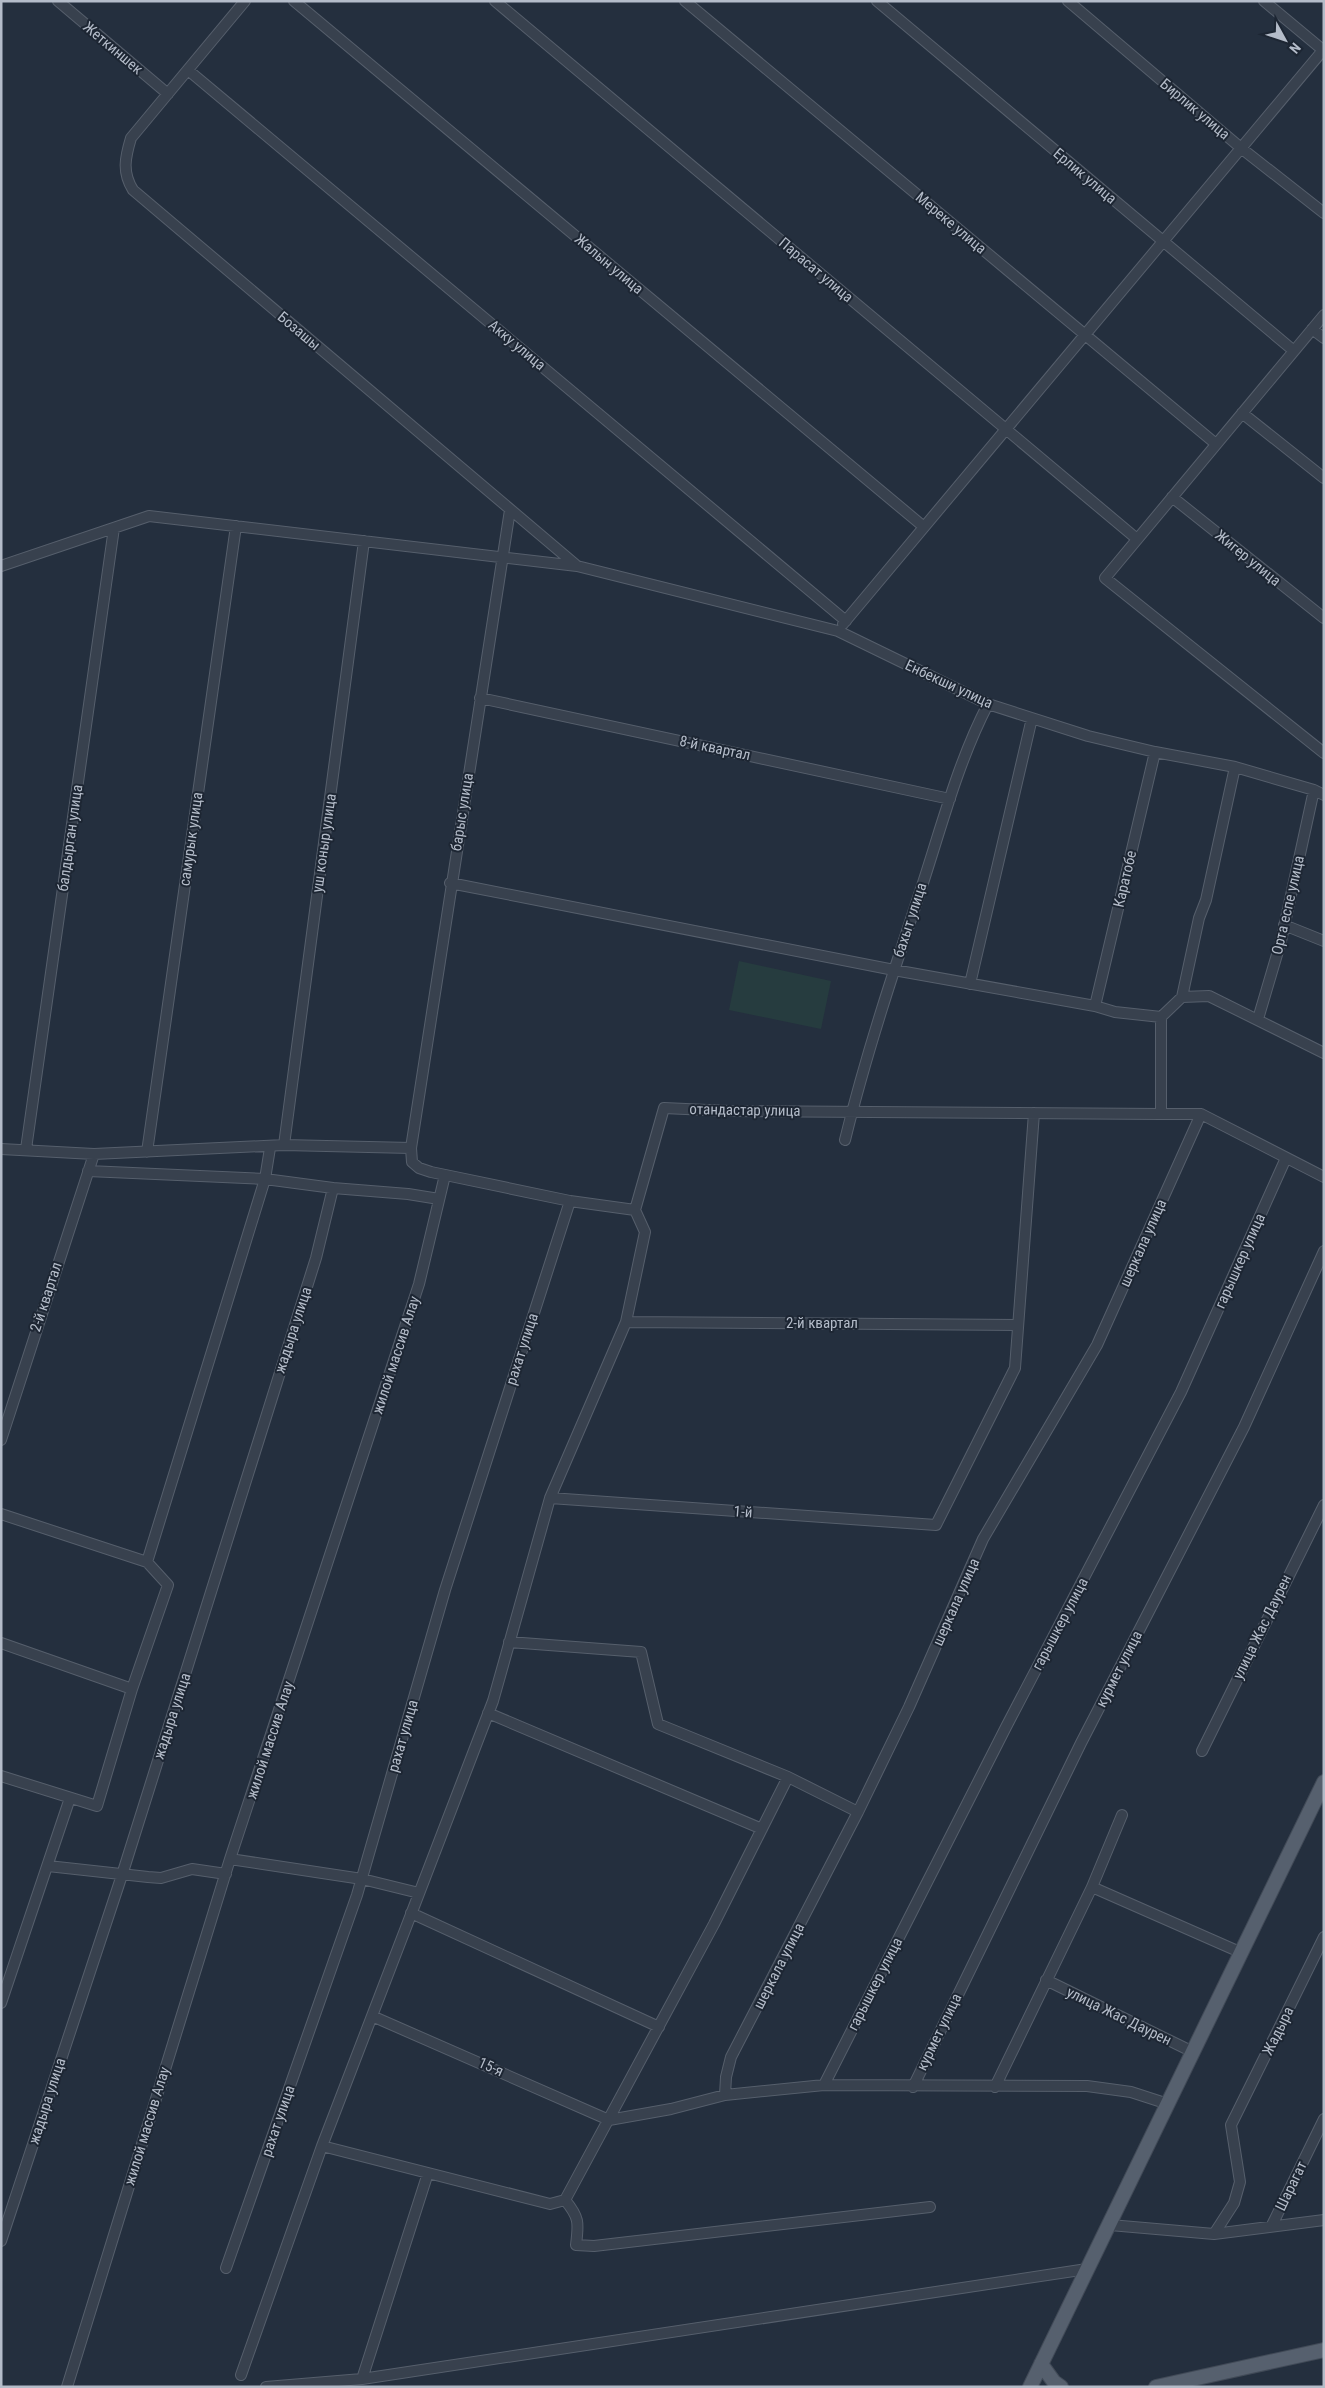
<svg xmlns="http://www.w3.org/2000/svg" width="1325" height="2388" viewBox="0 0 1325 2388" font-family="'Roboto Condensed',sans-serif">
<rect width="100%" height="100%" fill="#242f3e"/>
<path fill="#263c3f" d="M739,961L831,981L821,1029L729,1010Z"/>
<g fill="none" stroke-linecap="round" stroke-linejoin="round">
<g stroke="#565f6c" stroke-width="12">
<path id="minor" d="M58,1L168,94
M245,1L131,138C125,158 122,172 133,190L576,565
M294,1L924,527
M495,1L1137,539
M685,1L1216,444
M877,1L1294,351
M1068,1L1241,148L1324,213
M1264,1L1324,51
M188,70L846,621
M1324,315L1105,578L1324,753
M1312,329L1324,338
M1242,413L1324,478
M1172,497L1324,618
M1,566L149,516L577,566L838,631L988,704L1088,736L1155,752L1235,767L1314,790L1324,795
M843,624L1324,49
M480,698L950,799
M450,883L894,970L1095,1006L1115,1012L1161,1017
M1284,925L1324,941
M970,984L1032,718
M1182,997L1199,918L1206,900L1235,767
M1095,1006L1155,752
M1258,1019L1281,941L1314,790
M1324,1053L1209,996L1182,997L1161,1017V1114H1201L1324,1177
M845,1140C866,1054 894,970 922,886C942,825 958,762 988,704
M284,1145L364,541
M411,1148L412,1162L419,1168L431,1172L570,1201L635,1210L664,1108L729,1111L1161,1114
M1,1149L94,1154L284,1145L411,1148L510,510
M26,1149L114,528
M147,1152L236,526
M88,1171L265,1179L333,1188
M626,1322L1018,1325
M1,1440L94,1154
M550,1498L936,1525L1015,1368L1034,1113
M1,1514L147,1562
M509,1642L641,1652L658,1724L788,1777L858,1812
M1,1643L132,1689
M488,1713L762,1829
M1202,1751L1324,1505
M1,1776L97,1806L132,1689L168,1585L147,1562L265,1179L270,1148
M230,1859L362,1879L419,1893
M48,1866L148,1877L161,1878L192,1869L226,1874
M1092,1887L1242,1953
M411,1913L659,2027
M1046,1980L1193,2052
M1,2003L70,1798
M372,2016L609,2120
M824,2085L1006,1727L1181,1392L1286,1158
M913,2087L1081,1743L1244,1427L1324,1251
M995,2087L1092,1887L1122,1815
M725,2095L726,2077L731,2057L858,1812L909,1707L983,1539L1097,1345L1201,1114
M609,2120L671,2109L725,2095L824,2085L1087,2086L1131,2092L1168,2104
M322,2146L550,2204L565,2200L714,1924L788,1777
M565,2200C579,2217 579,2222 576,2245L594,2246L930,2207
M1110,2225L1214,2234L1324,2220
M1272,2225L1324,2119
M1214,2234L1234,2203L1240,2182L1231,2125L1324,1937
M1,2241L122,1875L316,1258L333,1188L408,1194L439,1199
M226,2268L357,1895L445,1590L570,1201
M241,2375L322,2146L493,1701L550,1498L626,1322L645,1232L635,1210
M362,2379L428,2173
M67,2387L230,1859L419,1284L445,1175
M266,2387L362,2379L1087,2269"/>
</g>
<g stroke="#414a57" stroke-width="16">
<path id="major" d="M1041,2364L1054,2382L1061,2387
M1030,2387L1324,1782
M1156,2387L1324,2350"/>
</g>
<use href="#minor" stroke="#38414e" stroke-width="10"/>
<use href="#major" stroke="#56606e" stroke-width="14"/>
</g>
<g text-anchor="middle" stroke-width="4" stroke-linejoin="round" paint-order="stroke">
<g font-size="15" fill="#b4bcc9" stroke="#1d2633">
<text transform="translate(113 48) rotate(40)" y="5">Жеткиншек</text>
<text transform="translate(1195 109) rotate(40)" y="5">Бирлик улица</text>
<text transform="translate(1085 176) rotate(40)" y="5">Ерлик улица</text>
<text transform="translate(951 223) rotate(40)" y="5">Мереке улица</text>
<text transform="translate(609 264) rotate(40)" y="5">Жалын улица</text>
<text transform="translate(816 270) rotate(40)" y="5">Парасат улица</text>
<text transform="translate(299 331) rotate(40)" y="5">Бозашы</text>
<text transform="translate(517 345) rotate(40)" y="5">Акку улица</text>
<text transform="translate(1248 558) rotate(39)" y="5">Жигер улица</text>
<text transform="translate(949 684) rotate(25)" y="5">Енбекши улица</text>
<text transform="translate(715 748) rotate(12)" y="5">8-й квартал</text>
<text transform="translate(462 812) rotate(-81)" y="5">барыс улица</text>
<text transform="translate(70 838) rotate(-82)" y="5">балдырган улица</text>
<text transform="translate(191 839) rotate(-82)" y="5">самурык улица</text>
<text transform="translate(324 843) rotate(-82)" y="5">уш коныр улица</text>
<text transform="translate(1125 879) rotate(-77)" y="5">Каратобе</text>
<text transform="translate(1288 905) rotate(-77)" y="5">Орта еспе улица</text>
<text transform="translate(910 920) rotate(-72)" y="5">бахыт улица</text>
<text transform="translate(745 1110) rotate(1)" y="5">отандастар улица</text>
<text transform="translate(1143 1243) rotate(-66)" y="5">шеркала улица</text>
<text transform="translate(1240 1261) rotate(-66)" y="5">гарышкер улица</text>
<text transform="translate(46 1297) rotate(-72)" y="5">2-й квартал</text>
<text x="822" y="1328">2-й квартал</text>
<text transform="translate(293 1330) rotate(-72)" y="5">жадыра улица</text>
<text transform="translate(522 1349) rotate(-72)" y="5">рахат улица</text>
<text transform="translate(396 1355) rotate(-72)" y="5">жилой массив Алау</text>
<text transform="translate(743 1512) rotate(4)" y="5">1-й</text>
<text transform="translate(956 1602) rotate(-66)" y="5">шеркала улица</text>
<text transform="translate(1060 1624) rotate(-62)" y="5">гарышкер улица</text>
<text transform="translate(1262 1627) rotate(-64)" y="5">улица Жас Даурен</text>
<text transform="translate(1119 1669) rotate(-63)" y="5">курмет улица</text>
<text transform="translate(172 1716) rotate(-72)" y="5">жадыра улица</text>
<text transform="translate(403 1736) rotate(-74)" y="5">рахат улица</text>
<text transform="translate(270 1740) rotate(-72)" y="5">жилой массив Алау</text>
<text transform="translate(779 1966) rotate(-63)" y="5">шеркала улица</text>
<text transform="translate(875 1984) rotate(-63)" y="5">гарышкер улица</text>
<text transform="translate(1119 2016) rotate(26)" y="5">улица Жас Даурен</text>
<text transform="translate(1278 2031) rotate(-64)" y="5">Жадыра</text>
<text transform="translate(939 2032) rotate(-64)" y="5">курмет улица</text>
<text transform="translate(491 2067) rotate(24)" y="5">15-я</text>
<text transform="translate(47 2101) rotate(-72)" y="5">жадыра улица</text>
<text transform="translate(278 2121) rotate(-71)" y="5">рахат улица</text>
<text transform="translate(147 2126) rotate(-73)" y="5">жилой массив Алау</text>
<text transform="translate(1291 2186) rotate(-64)" y="5">Шарагат</text>
</g>
</g>
<rect width="1325" height="2388" fill="none" stroke="#b4bcc9" stroke-width="5"/>
<g transform="translate(1285 40) rotate(130)" stroke="#1d2633" stroke-width="4" paint-order="stroke">
<path d="M0-4L9 19L0 12L-9 19Z" fill="#b4bcc9"/>
<text y="-8" font-size="14" font-weight="bold" text-anchor="middle" fill="#b4bcc9">N</text>
</g>
</svg>
